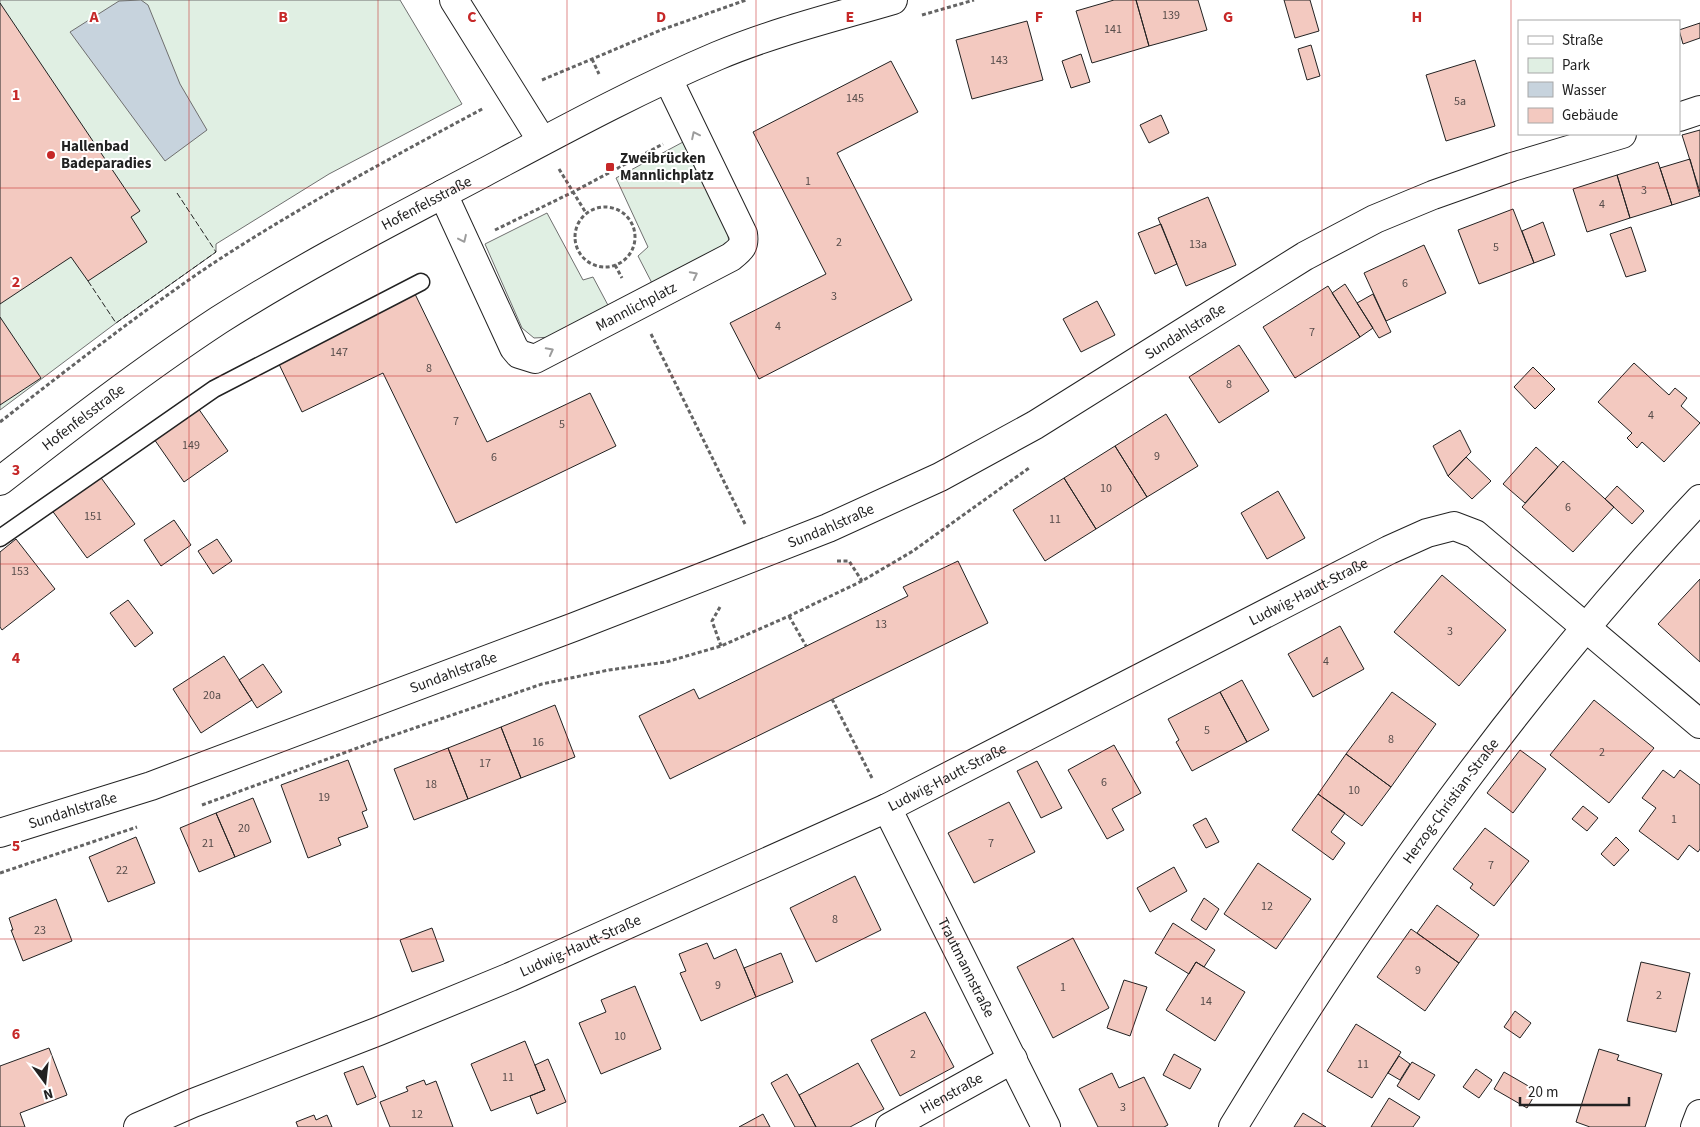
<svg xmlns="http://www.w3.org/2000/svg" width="1700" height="1127" viewBox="0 0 1700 1127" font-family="'Source Sans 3',sans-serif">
<rect width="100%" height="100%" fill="#fff"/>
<path fill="#e0efe3" stroke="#6f6f6f" d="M0,0H400L462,104L329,174L216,244V252L116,323L0,410Z
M683,142L727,228L729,243L654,287L638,256L648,247L616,178Z
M547,213L583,280L593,277L610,309L552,337L534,338L522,328L485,244Z"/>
<path fill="#c7d3dd" stroke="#6f6f6f" d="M141,0L148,5L180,84L207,130L165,161L70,32L119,1Z"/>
<path fill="#f3c9c0" stroke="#222" d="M1114,0H1136L1149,46L1092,63L1076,11Z
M1136,0H1198L1207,30L1149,46Z
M1284,0H1310L1319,31L1295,38Z
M0,3L140,211L131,217L147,242L88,281L71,257L0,304Z
M1027,21L1043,80L972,99L956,40Z
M1700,23V38L1683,44L1679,30Z
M1311,45L1320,76L1307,80L1298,49Z
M1081,54L1090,82L1071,88L1062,61Z
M1475,60L1495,126L1446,141L1426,75Z
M891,61L918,112L837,153L912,300L759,379L730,323L826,274L753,132Z
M1161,115L1169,133L1149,143L1140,125Z
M1700,130V192L1682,135Z
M1690,159L1700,196L1672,205L1660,168Z
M1658,162L1672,205L1630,218L1617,175Z
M1617,175L1630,218L1587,232L1573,189Z
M1208,197L1236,265L1186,286L1158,218Z
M1513,209L1534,263L1479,284L1458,230Z
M1543,222L1555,255L1534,263L1522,231Z
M1161,224L1177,264L1155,274L1138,233Z
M1631,227L1646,271L1626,277L1610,234Z
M1424,245L1446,293L1386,321L1364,273Z
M1345,284L1373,328L1360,337L1332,293Z
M1328,286L1360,337L1295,378L1263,327Z
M415,294L487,442L590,393L616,446L456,523L383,373L302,412L277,360Z
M1373,294L1391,332L1379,338L1357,303Z
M1097,301L1115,335L1081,352L1063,319Z
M0,317L41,378L0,405Z
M1239,345L1269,391L1219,423L1189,377Z
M1634,363L1669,395L1675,388L1687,398L1681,406L1700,423L1664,462L1642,442L1637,448L1627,438L1632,433L1598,402Z
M1533,367L1555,389L1535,409L1514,387Z
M198,408L228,451L184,482L154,439Z
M1166,414L1198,466L1147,497L1115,446Z
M1460,430L1471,452L1448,476L1433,446Z
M1115,446L1147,497L1096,529L1064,478Z
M1536,447L1558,467L1525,503L1503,484Z
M1466,457L1491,481L1472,499L1448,476Z
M1563,461L1614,507L1573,552L1522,507Z
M99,475L135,524L87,558L51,509Z
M1064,478L1096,529L1045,561L1013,510Z
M1617,486L1644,511L1632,524L1605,499Z
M1278,491L1305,538L1267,559L1241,513Z
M174,520L191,545L161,566L144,540Z
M16,539L55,589L2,630L0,627V552Z
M217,539L232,561L213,574L198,551Z
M958,561L988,623L670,779L639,716L694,689L699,699L908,596L903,587Z
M1442,575L1506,630L1459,686L1394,632Z
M1700,579V662L1658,624Z
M128,600L153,633L135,647L110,613Z
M1340,626L1364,669L1313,697L1288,654Z
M224,656L252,700L201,733L173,689Z
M263,664L282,692L257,708L239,680Z
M1242,680L1269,730L1247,742L1220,692Z
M1220,692L1247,742L1192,771L1176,742L1179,740L1168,719Z
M1392,692L1436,724L1391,787L1346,754Z
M1594,700L1654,748L1609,803L1550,755Z
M555,705L575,757L521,778L501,727Z
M501,727L521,778L468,799L448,748Z
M1114,745L1141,793L1112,809L1124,830L1107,839L1068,770Z
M448,748L468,799L414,820L394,769Z
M1520,750L1546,769L1513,813L1487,793Z
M1346,754L1391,787L1362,826L1318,794Z
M348,760L367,810L362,812L368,827L338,838L341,845L308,858L281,785Z
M1037,761L1062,808L1041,818L1017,771Z
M1663,770L1674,778L1680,770L1700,785V849L1698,852L1689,845L1678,860L1639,831L1656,808L1642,798Z
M1318,794L1345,813L1331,832L1345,843L1333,860L1292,830Z
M253,798L271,842L235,857L216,813Z
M1009,802L1035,852L974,883L948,833Z
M1583,806L1598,818L1587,831L1572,819Z
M216,813L235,857L199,872L180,828Z
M1206,818L1219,842L1206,848L1193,825Z
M1485,828L1529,861L1494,906L1470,888L1473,884L1453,869Z
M136,837L155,883L108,902L89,857Z
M1616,837L1629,850L1614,866L1601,854Z
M1258,863L1311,899L1276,949L1224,914Z
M1174,867L1187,891L1150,912L1137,888Z
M855,876L881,930L816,962L790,908Z
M1204,898L1219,909L1206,930L1191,920Z
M56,899L72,941L23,961L11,930H13L9,918Z
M1437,905L1479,935L1459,963L1417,933Z
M1173,923L1215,950L1204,967L1196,962L1189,974L1155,953Z
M432,928L444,961L412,972L400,940Z
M1411,929L1459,963L1425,1011L1377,977Z
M1073,938L1109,1008L1053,1038L1017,967Z
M707,943L714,959L736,949L756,997L701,1021L680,973L686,971L679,954Z
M781,953L793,982L756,997L744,968Z
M1196,962L1245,992L1215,1041L1166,1010Z
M1641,962L1690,973L1676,1032L1627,1021Z
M1124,980L1147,987L1130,1036L1107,1028Z
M635,986L661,1049L601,1074L579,1023L606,1012L601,1000Z
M1515,1011L1531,1023L1520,1038L1504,1027Z
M925,1012L954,1067L900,1096L871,1040Z
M1356,1024L1401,1052L1372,1098L1327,1071Z
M525,1041L545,1090L491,1111L471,1064Z
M49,1048L67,1095L20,1113L25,1127H0V1066Z
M1599,1049L1619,1055L1617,1060L1662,1074L1645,1127H1590L1576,1122Z
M1174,1054L1201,1069L1190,1089L1163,1075Z
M1399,1056L1410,1064L1400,1080L1388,1073Z
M548,1059L566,1102L537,1114L530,1096L545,1090L535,1065Z
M1412,1062L1435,1075L1419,1100L1397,1086Z
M858,1063L884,1109L850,1127H816L799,1095Z
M363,1066L376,1097L357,1105L344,1073Z
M1476,1069L1492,1080L1479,1098L1463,1087Z
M1504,1072L1537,1091L1527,1108L1494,1089Z
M1112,1073L1119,1088L1144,1077L1168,1125L1164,1127H1098L1079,1089Z
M787,1074L799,1095L816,1127H795L771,1083Z
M424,1080L426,1085L436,1081L453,1127H390L380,1102L408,1091L406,1087Z
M1389,1098L1420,1117L1413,1127H1371Z
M1303,1113L1326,1127H1294Z
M763,1114L770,1127H739Z
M314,1115L316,1120L327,1115L332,1127H298L296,1122Z"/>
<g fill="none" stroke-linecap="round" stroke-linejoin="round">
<g stroke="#222" stroke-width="19">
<path id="lane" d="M0,538L214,389L421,282"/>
</g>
<g stroke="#222" stroke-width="30">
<g id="street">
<path d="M454,0L542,141"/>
<path d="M1679,117L1700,110"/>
<path id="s1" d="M443,194L514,348L519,354L535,359L731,257C741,249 745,246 743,234L668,79"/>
<path id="s2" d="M887,808L1046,1127"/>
<path id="s3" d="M0,833L151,786L574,627L828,528L940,477L1035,425L1305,256L1375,219L1433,195L1512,167L1622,134"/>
<path id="s4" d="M138,1127L193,1103L379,1031L510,977L887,808L1389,550L1427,533L1454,526L1475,534L1700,724"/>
<path id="s5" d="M890,1127L1013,1059"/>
<path id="s6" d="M1233,1127C1368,904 1521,689 1700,499"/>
<path d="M1695,1127L1700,1114"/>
</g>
</g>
<g stroke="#222" stroke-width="30">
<g id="secondary">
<path id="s7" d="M0,481C72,425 143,370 219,320C304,266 394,220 483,173C560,132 637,90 717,56C774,32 835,17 893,0"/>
</g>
</g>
<path stroke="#646464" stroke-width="3" stroke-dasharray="4 2.5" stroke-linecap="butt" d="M922,15L974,0
M592,59L599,74
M542,80L661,30L746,0
M559,169L586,213
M575 237a30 30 0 1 1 60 0a30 30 0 1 1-60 0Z
M495,230L573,192L663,144
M615,265L622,278
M651,334L746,526
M0,422C69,368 137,315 209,266C297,208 391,158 484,108
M837,561H849L862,581
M720,607L712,621L721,646
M789,616L806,646
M832,699L872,778
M202,805L371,743L542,684L609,670L666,662L721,646L789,616L862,581L913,551L1029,468
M0,873L137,827"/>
<use href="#lane" stroke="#fff" stroke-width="16"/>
<use href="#street" stroke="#fff" stroke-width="28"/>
<use href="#secondary" stroke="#fff" stroke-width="28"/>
<path stroke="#222" stroke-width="1" stroke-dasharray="6 2.5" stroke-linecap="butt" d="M88,281L116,323L216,252L177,193"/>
</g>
<defs><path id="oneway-chevron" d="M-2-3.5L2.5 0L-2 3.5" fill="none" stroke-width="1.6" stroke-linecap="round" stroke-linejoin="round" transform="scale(1.25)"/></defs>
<g stroke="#9c9c9c">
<use href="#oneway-chevron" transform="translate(695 135) rotate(-116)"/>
<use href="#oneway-chevron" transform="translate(463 239) rotate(65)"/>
<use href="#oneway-chevron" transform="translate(694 275) rotate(-27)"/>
<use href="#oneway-chevron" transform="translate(550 351) rotate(-28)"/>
</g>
<path fill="none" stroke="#c62828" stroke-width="1" stroke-opacity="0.55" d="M189,0V1127M378,0V1127M567,0V1127M756,0V1127M944,0V1127M1133,0V1127M1322,0V1127M1511,0V1127M0,188H1700M0,376H1700M0,564H1700M0,751H1700M0,939H1700"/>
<g fill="#c62828" stroke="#fff" stroke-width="2">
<circle cx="51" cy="155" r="5"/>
<rect x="605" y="162" width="10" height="10" rx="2.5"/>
</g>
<g text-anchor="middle" stroke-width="4" stroke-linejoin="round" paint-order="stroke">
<g font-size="12" fill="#564c4a">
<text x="1171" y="19">139</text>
<text x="1113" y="33">141</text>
<text x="999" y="64">143</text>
<text x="855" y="102">145</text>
<text x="1460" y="105">5a</text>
<text x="808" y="185">1</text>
<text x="1644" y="194">3</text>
<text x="1602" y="208">4</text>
<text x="839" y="246">2</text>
<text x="1198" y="248">13a</text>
<text x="1496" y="251">5</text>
<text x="1405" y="287">6</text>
<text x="834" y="300">3</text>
<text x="778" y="330">4</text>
<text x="1312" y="336">7</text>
<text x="339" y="356">147</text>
<text x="429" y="372">8</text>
<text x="1229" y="388">8</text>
<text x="1651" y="419">4</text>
<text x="456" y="425">7</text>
<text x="562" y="428">5</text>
<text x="191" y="449">149</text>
<text x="1157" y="460">9</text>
<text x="494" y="461">6</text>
<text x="1106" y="492">10</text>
<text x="1568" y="511">6</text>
<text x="93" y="520">151</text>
<text x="1055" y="523">11</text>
<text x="20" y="575">153</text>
<text x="881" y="628">13</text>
<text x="1450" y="635">3</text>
<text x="1326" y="665">4</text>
<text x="212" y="699">20a</text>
<text x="1207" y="734">5</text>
<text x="1391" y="743">8</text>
<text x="538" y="746">16</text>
<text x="1602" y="756">2</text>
<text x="485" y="767">17</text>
<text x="1104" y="786">6</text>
<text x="431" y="788">18</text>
<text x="1354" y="794">10</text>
<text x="324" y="801">19</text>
<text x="1674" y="823">1</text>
<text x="244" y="832">20</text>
<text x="208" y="847">21</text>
<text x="991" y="847">7</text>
<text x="1491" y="869">7</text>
<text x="122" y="874">22</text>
<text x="1267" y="910">12</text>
<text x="835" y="923">8</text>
<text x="40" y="934">23</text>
<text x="1418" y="974">9</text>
<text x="718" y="989">9</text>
<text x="1063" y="991">1</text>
<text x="1659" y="999">2</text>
<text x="1206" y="1005">14</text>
<text x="620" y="1040">10</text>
<text x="913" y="1058">2</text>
<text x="1363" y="1068">11</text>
<text x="508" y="1081">11</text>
<text x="1123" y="1111">3</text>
<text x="417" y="1118">12</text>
</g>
<g font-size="15" font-weight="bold" fill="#222" stroke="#fff" text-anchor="start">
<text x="61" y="151">Hallenbad<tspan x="61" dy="17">Badeparadies</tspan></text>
<text x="620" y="163">Zweibrücken<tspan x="620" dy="17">Mannlichplatz</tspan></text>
</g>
<g font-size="15" fill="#222" stroke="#fff">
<text dy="5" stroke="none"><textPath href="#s7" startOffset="510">Hofenfelsstraße</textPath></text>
<text dy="5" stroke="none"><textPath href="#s1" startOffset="308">Mannlichplatz</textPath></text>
<text dy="5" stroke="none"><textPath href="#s3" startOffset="1291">Sundahlstraße</textPath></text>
<text dy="5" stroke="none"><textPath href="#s7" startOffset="105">Hofenfelsstraße</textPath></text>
<text dy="5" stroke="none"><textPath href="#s3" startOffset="886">Sundahlstraße</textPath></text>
<text dy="5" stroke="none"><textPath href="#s4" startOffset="1288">Ludwig-Hautt-Straße</textPath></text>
<text dy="5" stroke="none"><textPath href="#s3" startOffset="481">Sundahlstraße</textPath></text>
<text dy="5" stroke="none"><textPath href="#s4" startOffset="882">Ludwig-Hautt-Straße</textPath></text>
<text dy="5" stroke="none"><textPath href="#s6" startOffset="392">Herzog-Christian-Straße</textPath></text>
<text dy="5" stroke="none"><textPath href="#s3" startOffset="76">Sundahlstraße</textPath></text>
<text dy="5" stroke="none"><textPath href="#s4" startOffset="478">Ludwig-Hautt-Straße</textPath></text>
<text dy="5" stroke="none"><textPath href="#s2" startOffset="178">Trautmannstraße</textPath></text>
<text dy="5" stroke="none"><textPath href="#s5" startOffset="70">Hienstraße</textPath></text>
</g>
</g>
<g font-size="16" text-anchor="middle" font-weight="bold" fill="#c62828" stroke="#fff" stroke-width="4" stroke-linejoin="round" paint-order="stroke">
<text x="94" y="22">A</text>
<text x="283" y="22">B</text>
<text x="472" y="22">C</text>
<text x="661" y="22">D</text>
<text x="850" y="22">E</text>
<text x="1039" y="22">F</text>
<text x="1228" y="22">G</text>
<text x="1417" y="22">H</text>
<text x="16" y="100">1</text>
<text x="16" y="287">2</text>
<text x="16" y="475">3</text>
<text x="16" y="663">4</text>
<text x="16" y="851">5</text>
<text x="16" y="1039">6</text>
</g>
<rect x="1518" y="20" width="162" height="115" fill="#ffffff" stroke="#a7a7a7"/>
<rect x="1528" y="36" width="25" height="8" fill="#ffffff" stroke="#a7a7a7"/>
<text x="1562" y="45" font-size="15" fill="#222222">Straße</text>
<rect x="1528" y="58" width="25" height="15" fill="#e0efe3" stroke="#a7a7a7"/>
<text x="1562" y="70" font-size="15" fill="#222222">Park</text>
<rect x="1528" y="82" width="25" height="15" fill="#c7d3dd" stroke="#a7a7a7"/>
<text x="1562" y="95" font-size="15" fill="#222222">Wasser</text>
<rect x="1528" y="108" width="25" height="15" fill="#f3c9c0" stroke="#a7a7a7"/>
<text x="1562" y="120" font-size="15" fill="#222222">Gebäude</text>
<g transform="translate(45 1082) rotate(165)" stroke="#ffffff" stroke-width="4" paint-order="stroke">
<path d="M0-4L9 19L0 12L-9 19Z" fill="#222222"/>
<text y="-8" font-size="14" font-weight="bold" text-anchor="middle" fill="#222222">N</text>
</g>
<path d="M1520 1097v8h109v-8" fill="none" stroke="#222222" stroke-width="2.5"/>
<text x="1528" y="1097" font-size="15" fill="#222222" stroke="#ffffff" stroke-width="4" paint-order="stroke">20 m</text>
</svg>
